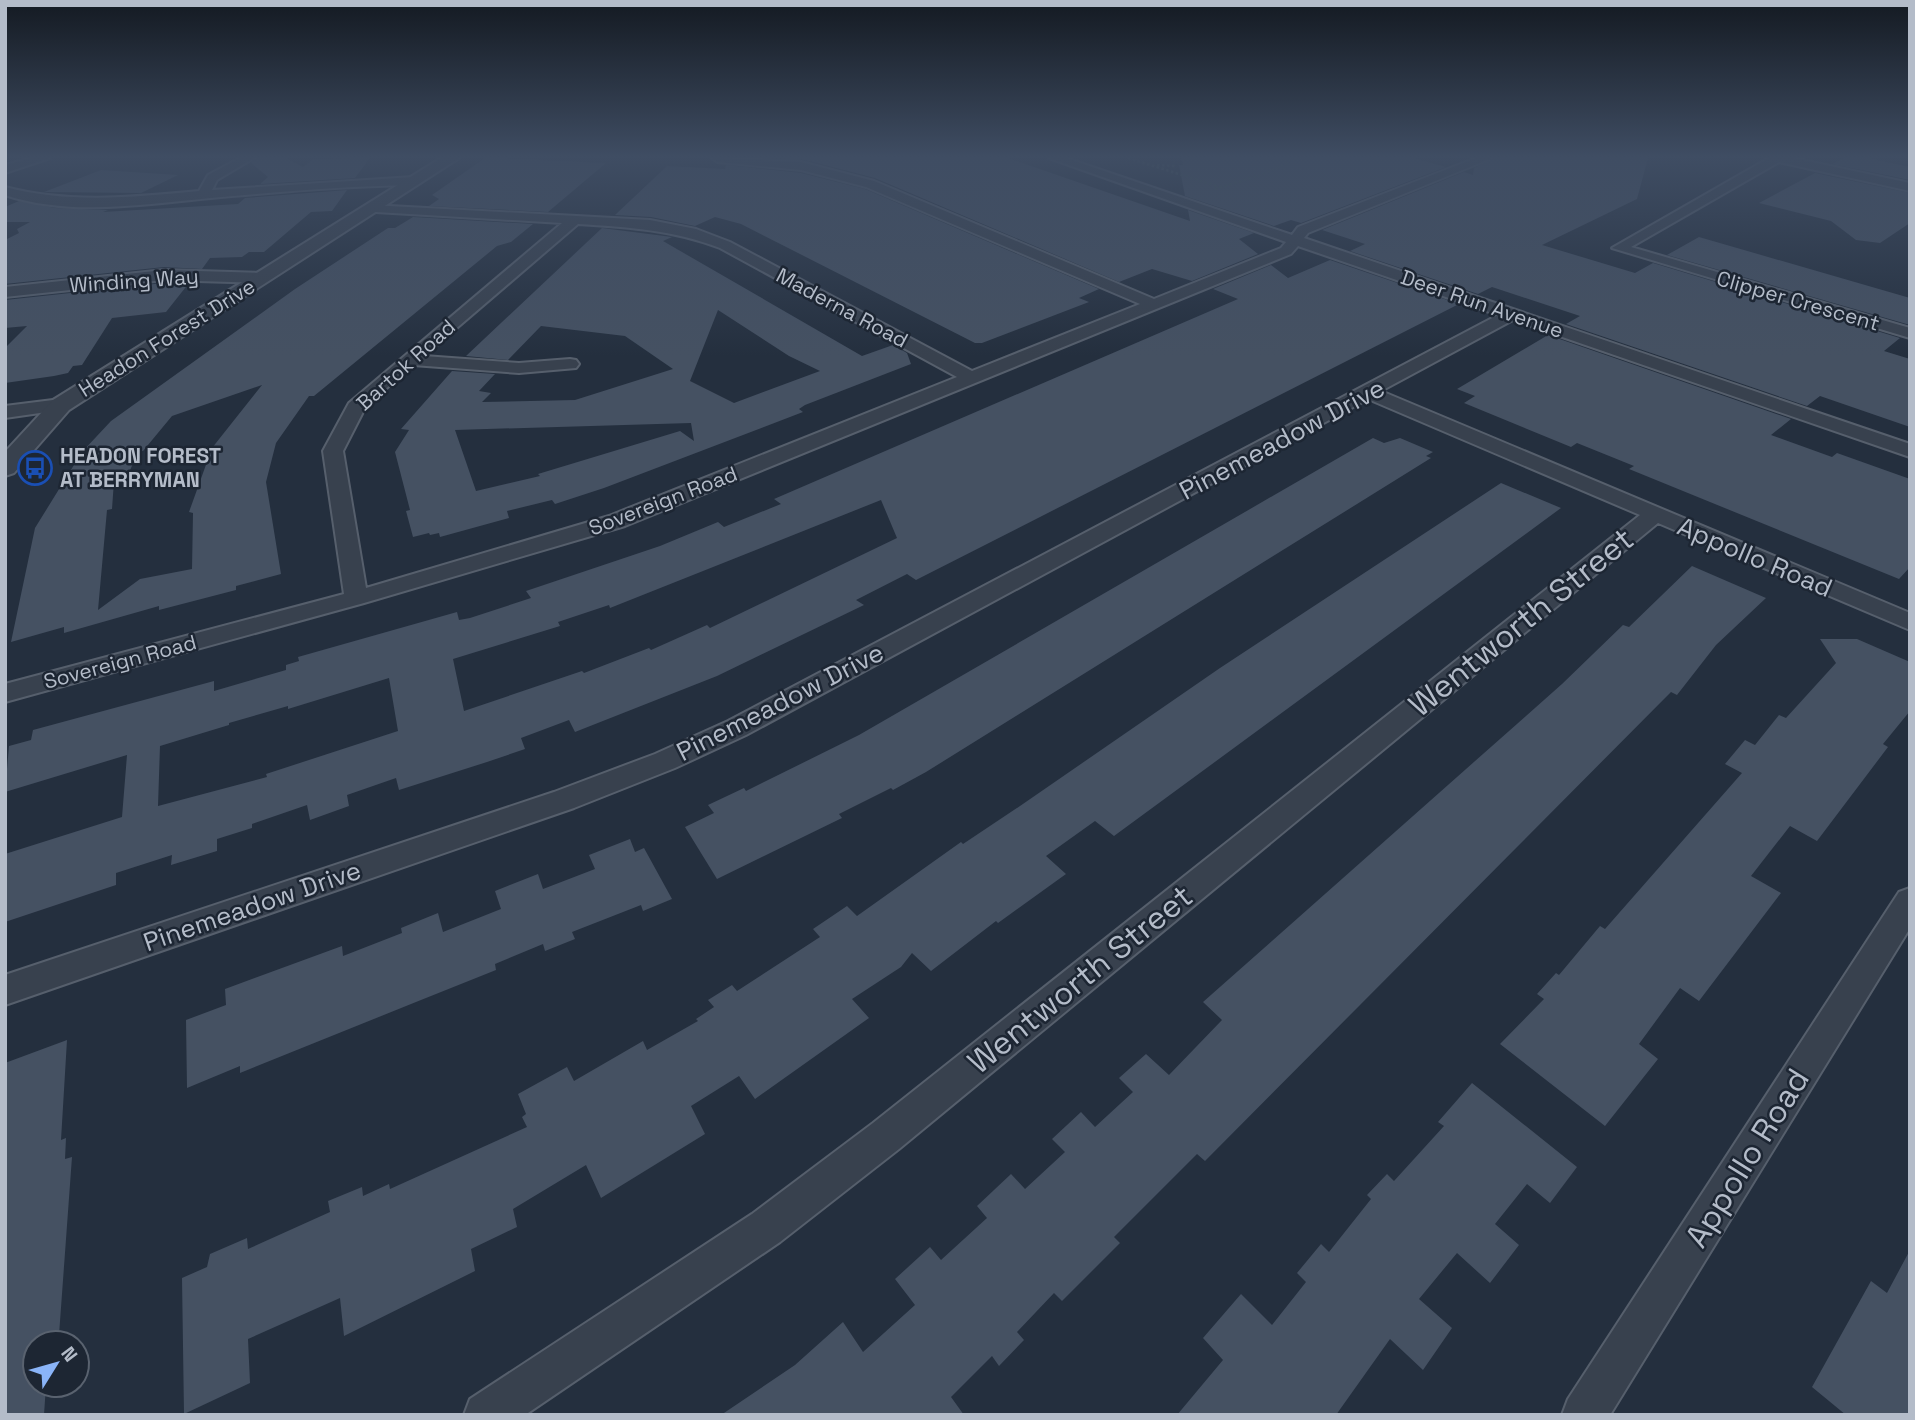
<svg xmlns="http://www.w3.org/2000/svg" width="1915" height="1420" viewBox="0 0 1915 1420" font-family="'Space Grotesk',sans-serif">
<rect width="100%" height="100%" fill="#242f3e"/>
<path fill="#455162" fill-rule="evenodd" d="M256,158H286L303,167L313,159L370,158L355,178L260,184L268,177L251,163Z
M485,158H500L606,163L548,212L429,206L439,199L432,195Z
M762,158H1008L1190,221L1188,210L1254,233L1239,239L1258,254L1192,281L1152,269L1119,282L875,178L802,159Z
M1181,158H1413L1446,167L1301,223L1291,220L1274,226L1185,196L1179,165H1183Z
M1495,158H1648L1637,199L1542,245L1635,273L1653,263L1900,338L1884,351L1910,359V427L1820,396L1807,406L1566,324L1580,316L1492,287L1478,294L1350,251L1365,244L1322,230L1464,172L1473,175L1474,168Z
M1845,158H1868L1910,167V180L1832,164Z
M726,165L801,173L865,189L1099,289L1079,298L1089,302L982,343H975L741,224L715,217L695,226L651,217L615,215L667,166L725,169Z
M101,170L178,175L141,193L44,192Z
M1815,173L1910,193V223L1880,243L1856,240L1831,221L1759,203Z
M347,190L332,211L311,212L264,252H249L242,257L210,258L202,269L164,267L5,284V240L19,233L17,229L30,222H5V207L19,201L55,208L108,210L103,212L238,204L245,198Z
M413,217L533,224L511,242L497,246L314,396H309L276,443L266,482L281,574L236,586V590L159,610V606L64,633V627L11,642L35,528L82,452L111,421L295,289L388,228H395ZM262,385L212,448L189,512L193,513L192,569L140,579L98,610L107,510L112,509L114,481L128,475L138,452L143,451L172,416Z
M602,228L672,237L663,241L862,356L893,345L907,353L911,364L805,405L799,409L803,412L604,488L555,504L552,500L507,511L509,518L440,537L439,533L430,535L429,533L413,537L406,511L410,510L395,452L409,430L401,429L452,371L495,374L479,391L491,393L482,402L575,400L673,369L625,336L541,326L508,360L466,356ZM718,310L789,356L820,371L734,403L690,381ZM691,423L694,441L680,431L538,474L540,476L476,491L455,430Z
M1699,237L1910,298V325L1667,255Z
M1330,260L1459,304L916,580L907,574L856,600L864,605L717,676L575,732L569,720L521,738L525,749L487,762L399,790L396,778L347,795L349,806L310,820L307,805L252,824V828L217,839V851L171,865L172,855L116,873V885L5,922V854L122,817L127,755L5,792L9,746L31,740L33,730L214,681V691L286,670V665L299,661L298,657L457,612L459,620L470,618L531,598L526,591L660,546L718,522L724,527L781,504L774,499L1238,299L1213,289L1271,265L1288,278ZM881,500L897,538L710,628L707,625L651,650L649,648L584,673L582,671L464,711L453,659L560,626L558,622L609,605L610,608ZM389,678L398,731L266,774L267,777L158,806L160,746L229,725V723L288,706V709Z
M164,283H189L166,312L112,318L82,365L73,366L68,373L54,376L5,383V348L27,326L5,328V300Z
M1548,335L1791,419L1771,435L1832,457L1837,453L1910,479V567L1899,579L1629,469L1634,466L1577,443L1571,447L1464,403L1475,396L1457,389Z
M1373,438L1384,443L1400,438L1433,452L1426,456L1431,458L926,772L893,790L891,788L839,814L842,818L717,879L685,827L714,813L708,805L744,788L746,791L859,735Z
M1501,483L1561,508L1114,836L1095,821L1046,856L1066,874L998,923L996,921L931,971L912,953L901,967L852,999L869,1018L755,1099L739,1076L691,1106L705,1134L601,1198L586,1165L513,1209L517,1227L471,1249L475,1271L344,1336L340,1298L248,1339L250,1383L184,1414L182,1278L207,1267L210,1254L247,1238L248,1249L330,1212L328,1201L362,1187L363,1196L389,1184L390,1189L527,1127L522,1117L526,1114L518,1094L567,1067L574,1081L643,1041L647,1050L698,1021L696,1019L714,1007L708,1000L732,985L737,991L820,937L813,929L847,906L857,916L961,842L963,844L1020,806L1220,668Z
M1692,566L1766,598L1716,645L1677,695L1671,692L1205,1161L1197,1154L1114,1237L1120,1243L1062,1301L1054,1293L1017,1332L1024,1340L999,1366L992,1356L951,1397L964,1415H721L795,1365L843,1322L863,1352L915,1305L895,1279L930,1247L941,1260L987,1218L977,1206L1011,1174L1025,1189L1065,1152L1052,1139L1081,1112L1095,1127L1133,1092L1119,1078L1146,1054L1169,1075L1222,1020L1203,1002L1562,684L1623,625L1629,627Z
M1820,639H1857L1910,662V711L1883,744L1888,747L1817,841L1790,826L1751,876L1781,893L1699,1001L1680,988L1639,1044L1658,1059L1605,1126L1500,1044L1544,999L1537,994L1556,973L1559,975L1600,926L1605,929L1742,773L1725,764L1745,740L1755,745L1779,715L1786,718L1836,663Z
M630,839L635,852L644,848L672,899L643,911L641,905L572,932L575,939L545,951L543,944L495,964L496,970L416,1002L240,1073V1066L187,1088L186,1020L226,1005L225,989L342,946L343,956L402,933L401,928L438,913L443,932L501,909L495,891L538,874L543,889L595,869L589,855Z
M67,1040L61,1140L66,1138L65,1159L72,1157L59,1335L47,1343H35V1385H46L44,1415H5V1063Z
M1472,1083L1577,1167L1550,1203L1527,1184L1495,1224L1519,1245L1490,1283L1457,1253L1419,1299L1452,1328L1423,1370L1390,1339L1336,1415H1177L1223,1360L1203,1338L1241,1294L1272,1325L1306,1282L1297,1273L1321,1244L1329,1252L1371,1199L1367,1195L1387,1174L1394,1181L1444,1126L1438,1122Z
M1910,1250V1415H1846L1812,1387L1871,1281L1887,1293Z"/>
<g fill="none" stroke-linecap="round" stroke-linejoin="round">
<g stroke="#565f6c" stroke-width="4">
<path id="minor" d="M32,158H50L5,173V165Z
M240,158H254L217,180L212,190L413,177L419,181L413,185C345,186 278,192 211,198C144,204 71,217 5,195V187C69,204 134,197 199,191L208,175Z
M712,158L801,162L874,181L1154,299L1281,248L1286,242L1049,158H1066L1292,235L1298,227L1476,158H1492L1308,233L1304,238L1910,444V457L1513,320L1381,391L1910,613V630L1658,523L899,1149L780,1242L525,1415H464L470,1399L752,1214L873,1123L1640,515L1368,399L746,735L675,768L574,808L5,1005V975L554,792L655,754L728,721L1498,315L1298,246L1291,254L625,526L364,603L5,702V684L344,594L323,451L349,403L562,223L376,212L369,208L371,205L650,220L696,229L730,242L972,371L1140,304L866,187L801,170L718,162ZM578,224C628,227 673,230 720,248L957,377L609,516L366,588L343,451L366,406L413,365L519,373L576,368L579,364L576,360L570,359L519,363L424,356Z
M1769,158H1793L1910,183V191L1779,162L1631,247L1910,328V338L1612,248Z
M164,270L262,273L270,278L262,283L164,280L5,297V287Z
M61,399L68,401L70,405L68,409L5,418V406Z
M1910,888V928L1610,1415H1562L1568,1399L1899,892Z"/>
</g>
<g stroke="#565f6c" stroke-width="4">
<path id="tertiary" d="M441,158H459L69,410L14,473L5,476V452L53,400Z"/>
</g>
<path stroke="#44595c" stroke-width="2.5" stroke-dasharray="2.5 2.5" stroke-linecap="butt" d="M1128,158L1220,187
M1157,165L1176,166
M1215,189L1264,174L1298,158"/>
<use href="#minor" fill="#38414e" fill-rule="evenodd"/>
<use href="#tertiary" fill="#38414e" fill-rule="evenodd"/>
</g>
<linearGradient id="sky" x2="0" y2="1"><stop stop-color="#141a22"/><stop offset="0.44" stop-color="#3f4d63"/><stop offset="1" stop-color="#3f4d63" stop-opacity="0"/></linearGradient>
<rect width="1915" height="356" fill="url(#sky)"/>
<defs>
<g id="bus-ring" transform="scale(1.75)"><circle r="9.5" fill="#1d2633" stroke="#1a4fb4" stroke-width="1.5"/><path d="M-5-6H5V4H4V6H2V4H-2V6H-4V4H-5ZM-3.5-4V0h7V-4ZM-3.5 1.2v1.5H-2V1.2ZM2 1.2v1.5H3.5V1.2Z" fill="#1a4fb4"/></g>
</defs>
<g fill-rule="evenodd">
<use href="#bus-ring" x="35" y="468"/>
</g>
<g text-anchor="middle" stroke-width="5" stroke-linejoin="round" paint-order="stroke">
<g font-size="21" fill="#b4bcc9" stroke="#1d2633">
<text transform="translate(134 281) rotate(-4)" y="7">Winding Way</text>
<text transform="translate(1798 301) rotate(16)" y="7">Clipper Crescent</text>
<text transform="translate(1482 304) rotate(19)" y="7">Deer Run Avenue</text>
<text transform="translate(842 308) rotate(28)" y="7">Maderna Road</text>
<text transform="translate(167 338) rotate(-32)" y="7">Headon Forest Drive</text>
<text transform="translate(406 365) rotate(-42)" y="7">Bartok Road</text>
<text transform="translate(663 501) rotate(-21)" y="7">Sovereign Road</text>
<text transform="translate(120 662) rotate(-15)" y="7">Sovereign Road</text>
</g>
<g font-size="21" font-weight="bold" fill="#b4bcc9" stroke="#1d2633" text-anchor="start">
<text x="60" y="463">HEADON FOREST<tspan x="60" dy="24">AT BERRYMAN</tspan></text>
</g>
<g font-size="26" fill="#b4bcc9" stroke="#1d2633">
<text transform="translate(1282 439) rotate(-28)" y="9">Pinemeadow Drive</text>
<text transform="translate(1755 557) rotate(23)" y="9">Appollo Road</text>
<text transform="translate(780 702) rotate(-27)" y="9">Pinemeadow Drive</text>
<text transform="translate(252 906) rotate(-19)" y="9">Pinemeadow Drive</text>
</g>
<g font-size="32" fill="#b4bcc9" stroke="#1d2633">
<text transform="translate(1521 622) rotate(-39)" y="11">Wentworth Street</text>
<text transform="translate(1080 979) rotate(-39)" y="11">Wentworth Street</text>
<text transform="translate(1747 1158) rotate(-58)" y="11">Appollo Road</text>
</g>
</g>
<rect width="1915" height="1420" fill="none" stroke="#b4bcc9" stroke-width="14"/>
<g transform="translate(56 1364) rotate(53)"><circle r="33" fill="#1d2633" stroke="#59626f" stroke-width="2"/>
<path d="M0-5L12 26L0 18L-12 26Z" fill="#8ab4f8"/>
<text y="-10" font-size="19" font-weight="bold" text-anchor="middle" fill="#b4bcc9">N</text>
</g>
</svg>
